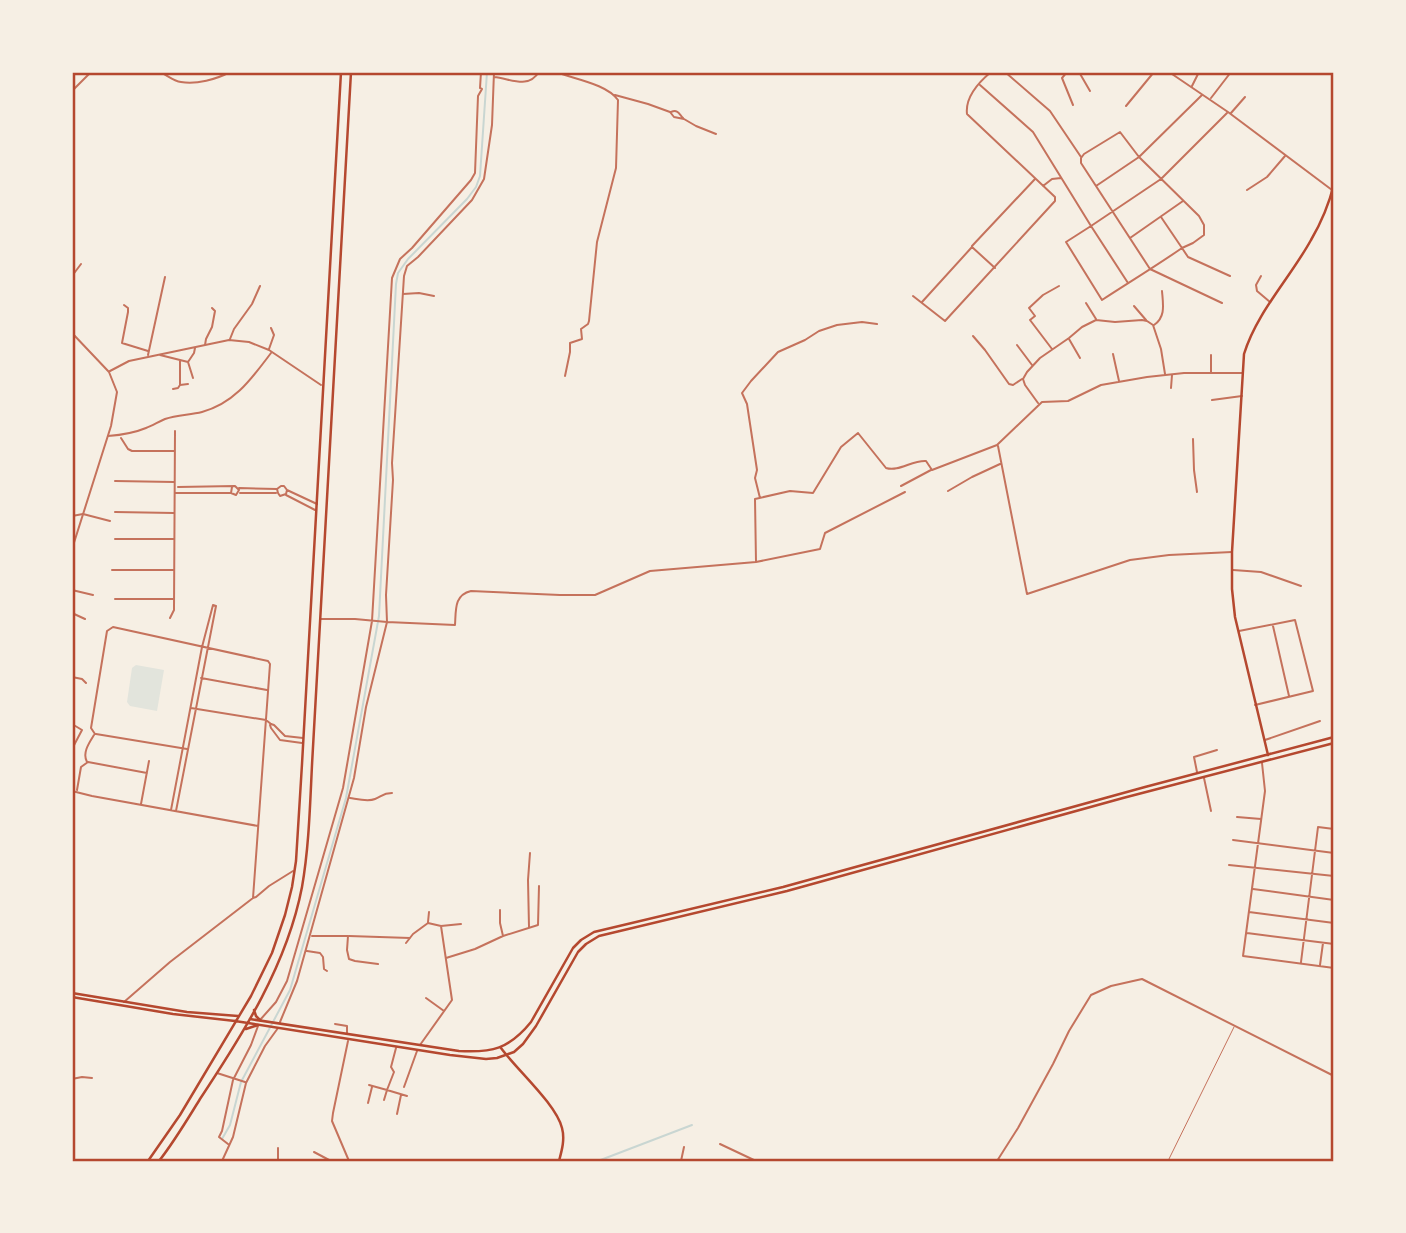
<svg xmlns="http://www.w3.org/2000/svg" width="1406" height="1233" viewBox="0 0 1406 1233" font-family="'Roboto Condensed',sans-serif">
<rect width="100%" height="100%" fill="#f6efe4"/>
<path fill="#e2e4dc" d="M136,665L164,670L157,711L130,706L127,702L132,668Z"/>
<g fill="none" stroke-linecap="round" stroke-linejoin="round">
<path stroke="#c9d6d2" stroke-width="2" d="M222,1139L230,1125L241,1082L290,990L346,798L379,616L396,284L398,273L408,259L467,199L476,187L480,176L487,72
M589,1161H598L692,1125"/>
<path stroke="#c5725c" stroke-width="1" d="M1168,1161L1234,1027"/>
<path stroke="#c5725c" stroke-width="2" d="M160,72C167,75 173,81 181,82C196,85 217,79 230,72
M556,72C574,79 607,84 618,100L616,168L597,242L589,321L588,324L581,329L582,339L570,343V352L565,376
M1005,72L1050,111L1081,157
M1067,72L1062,78L1073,105
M1079,72L1090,91
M494,77C512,79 528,89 539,72
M980,85L1033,132L1091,226L1161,179L1227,113
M1192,86L1199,72
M615,95L648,104L670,112L674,117L684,119L696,126L716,134
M1211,98L1231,72
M1126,106L1154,72
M671,112C678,109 679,114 683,118
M1231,113L1245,97
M1043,186L1052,179L1061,178
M1096,186L1139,157L1202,95
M1247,190L1267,177L1285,156
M1161,217L1182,248L1193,243L1204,235V225L1199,216L1139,157L1120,132L1084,154L1081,158V163L1150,269L1222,303
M1130,238L1183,201
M972,246L1035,179
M72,276L81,264
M1261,276L1256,285L1257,291L1270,302
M1128,283L1091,226L1066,242L1102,300C1128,283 1156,266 1182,248L1188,257L1230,276
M403,294L419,293L434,296
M913,296L945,321L1055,201V197L967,114C965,97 979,82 991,72
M922,302L972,247L995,268
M1086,303L1096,319
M124,305L128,308V312L122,343L148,351
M1134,306L1146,320
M1154,325C1166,317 1163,304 1162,291
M973,336L985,350L1009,384L1013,385L1022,379
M230,339L234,329L252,304L260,286
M1069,339L1080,358
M205,345L206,339L212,327L215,311L212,308
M1017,345L1032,365
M269,349L274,335L271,328
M1052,349L1030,320L1035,316L1029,308L1043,295L1059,286
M1113,354L1119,381
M148,355L165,277
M160,355L188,362
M1211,355V372
M180,361V385
M110,371L129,361L229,340L249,342L269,350L321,385
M193,378L188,362L194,353L195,348
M1171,388L1172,375
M173,389L178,388L180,385L188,384
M1212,400L1242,396
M1038,403L1025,385L1023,379L1027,372L1040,358L1069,338L1082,327L1096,320L1115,322L1142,320L1147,321L1153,325L1161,349L1165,374
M108,436C121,435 134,433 146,428C152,426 158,422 165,419C177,415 190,415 202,412C235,403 252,378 271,353
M121,438L128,449L132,451H175
M1193,439L1194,470L1197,492
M998,446L1027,594L1130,560L1169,555L1232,552
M115,481L174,482
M901,486L931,470
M178,487L235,486L239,490L236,495L231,493L232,487
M239,488L277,489L281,486H284L287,490L286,494L280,496L278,493L277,489
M287,490L317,504
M948,491L972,477L1000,464
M176,493H230
M240,493H276
M286,495L315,510
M760,498L755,478L757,470L747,404L742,393L751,381L778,352L805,340L819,331L837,325L862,322L877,324
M115,512L174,513
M72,516L83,514L110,521
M115,539H174
M756,562L755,499L790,491L813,493L841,447L858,433L886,468C899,472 912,460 926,461L932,470L997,445L1042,402L1068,401L1101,385L1147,377L1184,373H1242
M112,570H174
M1233,570L1261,572L1301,586
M72,590L93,595
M115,599H173
M72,613L85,619
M170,618L174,610L175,431
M321,619H355L387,622L455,625C456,610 454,595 471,591L560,595H595L650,571L756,562L820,549L825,533L905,492
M1273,626L1289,696
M1239,631L1295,620L1313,691L1255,705
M72,677L82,679L86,683
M201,678L267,690
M191,708L266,720L271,724L274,725L285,736L303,738
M72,724L82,730L72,749
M270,725L271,728L280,740L302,743
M95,734L91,728L107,631L113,627L268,661L270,664L253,898
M96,734L187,749
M1265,740L1320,721
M87,762C82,753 89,743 94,735
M88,762L147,773
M1262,763L1265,791L1243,956L1334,968
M1197,772L1194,757L1217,750
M1204,778L1211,811
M77,790L81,767L88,762
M72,791L92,796L258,826
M350,798C357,799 368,802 375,799C382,796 383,793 392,793
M141,804L149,761
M171,810L202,647L213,605L216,606
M176,811L216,606
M1237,817L1261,819
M1233,840L1334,853
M1229,865L1334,876
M1253,889L1334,900
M500,910V923L503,936
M1249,912L1334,923
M428,922L429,912
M529,927L528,880L530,853
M1247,933L1334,944
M312,936H348L347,950L349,959L355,961L378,964
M349,936L410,938
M406,943L413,934L428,923L441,926L461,924
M307,951L320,953L323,957L324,969L327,971
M446,958L475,949L503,936L538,925L539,886
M1301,962L1318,827L1334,829
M1320,965L1323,943
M426,998L444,1011
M124,1002L170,962L253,898L256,897L269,886L293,871
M260,1020L276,1002L287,981L343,788L372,621L392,278L400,259L412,248L471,180L475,173L478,96L482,89L480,88L481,72
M280,1022L297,981L354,778L366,707L387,622L386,595L393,480L392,463L404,276L407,266L418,257L472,200L484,179L492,125L494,72
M335,1024L347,1026V1033
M348,1041L333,1113L332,1121L349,1161
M420,1045L452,1000L441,926
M396,1048L391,1067L394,1072L387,1090L407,1096
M217,1073L245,1082
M72,1079L82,1077L92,1078
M369,1085L387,1090L384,1100
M404,1087L417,1051
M368,1103L372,1087
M397,1114L401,1095
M228,1144L219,1137L222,1131L233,1080L251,1045L258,1026
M720,1144L756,1161
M278,1148V1161
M314,1152L331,1161
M222,1161L233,1137L246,1083L265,1046L278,1028
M671,1161H679
M681,1161L684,1147
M997,1161L1018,1128L1053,1064L1069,1031L1091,995L1111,986L1142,979L1334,1076"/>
<path stroke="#c5725c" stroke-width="2" d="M1169,72L1228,112L1332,190
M72,91L91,72
M72,333L109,372L117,392L111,426L72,549"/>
<path stroke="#b5482f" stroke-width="2.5" d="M1268,755L1235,617L1232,589V552L1244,354C1257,312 1290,278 1311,240C1321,223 1329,204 1334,184
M72,993L187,1012L238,1016
M72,997L173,1014L235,1021
M250,1019L459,1051C492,1053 509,1049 531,1022L573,948L581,940L594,932L783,887L1145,787L1334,737
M248,1023L450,1055L486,1059L497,1058L514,1052L523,1044L536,1026L578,952L586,944L599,936L787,891L1123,798L1334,743
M501,1048C517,1070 556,1104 562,1128C565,1139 562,1150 559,1161"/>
<path stroke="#b5482f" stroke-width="2.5" d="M254,1010L256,1016L260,1020
M235,1021L248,1023
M246,1029L258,1025
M148,1161L180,1115L251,996L272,953L285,915L292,887L296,861L302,764L341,72
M159,1161C174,1142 187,1120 200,1099C243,1034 287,965 302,887C309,847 310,805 312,765L351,72"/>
</g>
<rect width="1406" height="1233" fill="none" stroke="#f6efe4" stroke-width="147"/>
<rect x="74" y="74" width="1258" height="1086" fill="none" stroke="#b5482f" stroke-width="2.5"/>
</svg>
